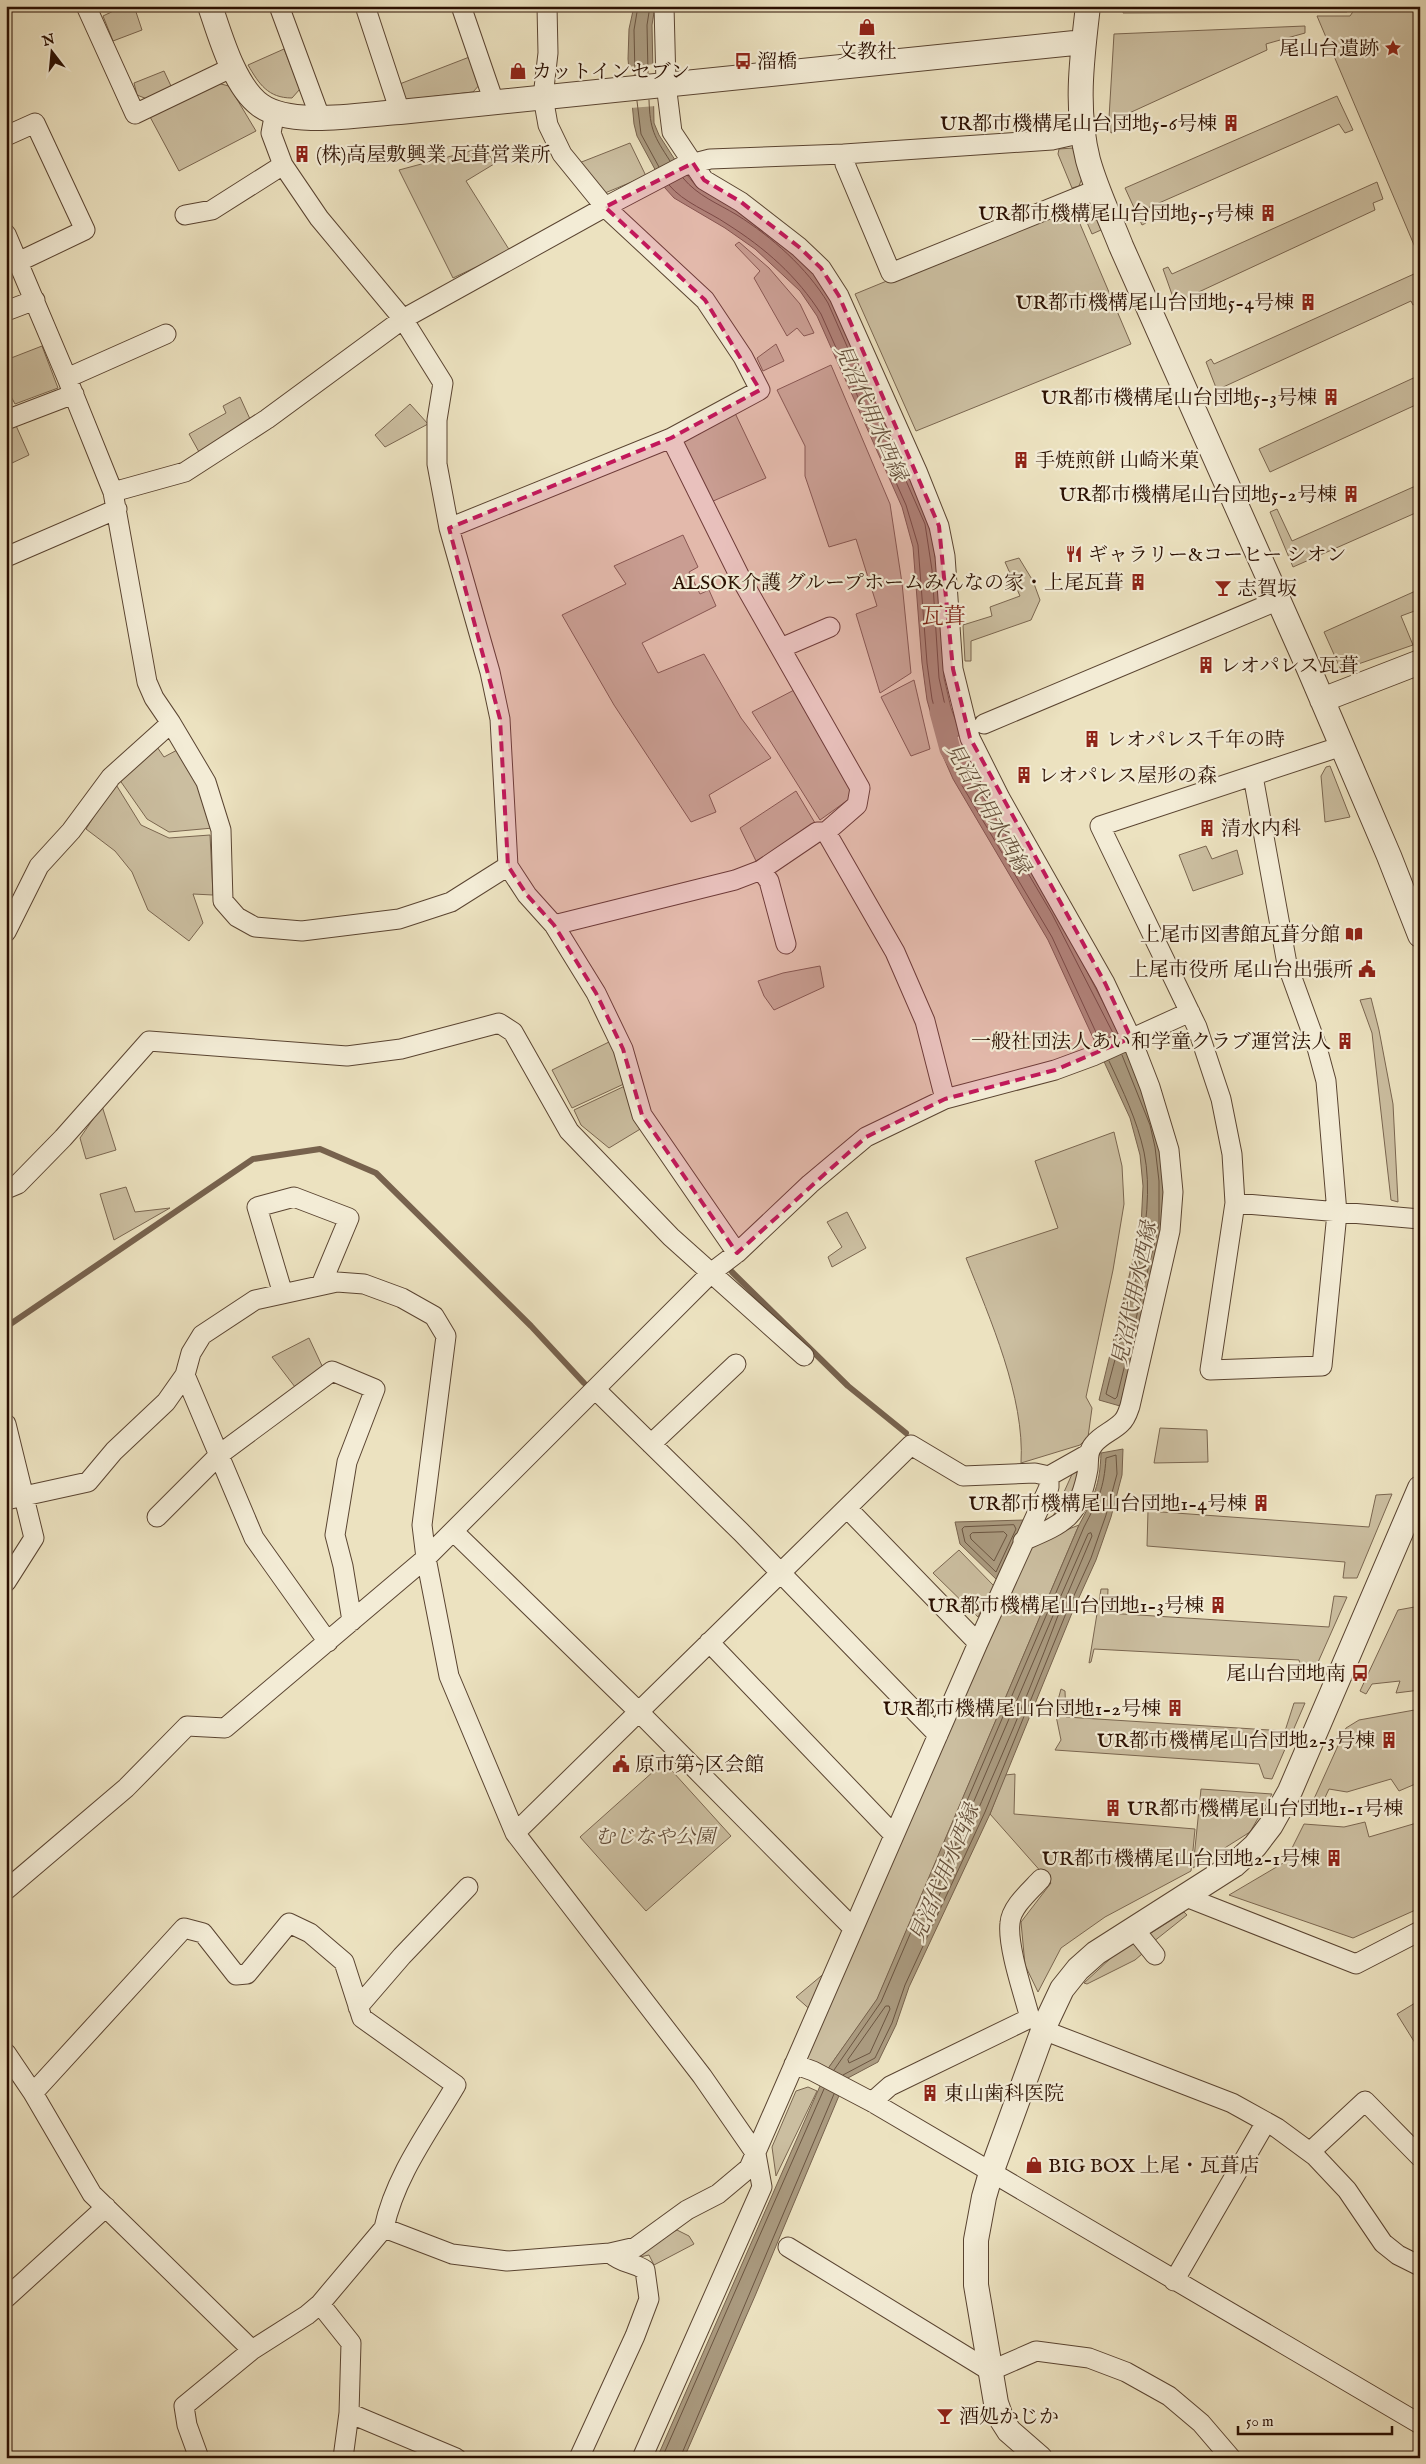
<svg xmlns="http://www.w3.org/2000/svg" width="1426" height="2464" viewBox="0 0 1426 2464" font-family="'IM FELL English','Noto Serif JP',serif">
<rect width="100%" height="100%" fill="#ece2c0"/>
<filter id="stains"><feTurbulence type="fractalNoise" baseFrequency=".004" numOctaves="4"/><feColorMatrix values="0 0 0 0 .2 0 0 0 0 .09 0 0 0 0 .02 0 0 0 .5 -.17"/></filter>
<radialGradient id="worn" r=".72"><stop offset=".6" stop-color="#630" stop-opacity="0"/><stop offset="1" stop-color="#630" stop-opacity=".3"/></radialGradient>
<path fill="#cbbea0" stroke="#7a6650" d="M124,6H134L142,30L113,41L103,16Z
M1124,6H1352L1347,12L1123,13Z
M1357,6H1420V259L1317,16H1350Z
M1305,26V33L1266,44L1267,50L1114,120L1116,131L1111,133L1109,118L1114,34Z
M284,49L300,89L292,98C268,98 259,84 248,65Z
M472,56L481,83L473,92L402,100L397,85Z
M164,71L171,86L147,99L137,95L134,83Z
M213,82L229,86L256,131L179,171L149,115Z
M1337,96L1353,130L1345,133L1339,124L1143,210L1146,223L1142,225L1125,188Z
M630,143L646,176L605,193L579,163Z
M485,147L494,164L466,181L510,251L453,278L399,170Z
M1073,148L1082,178L1079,186L1072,188L1058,154L1059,149Z
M1377,182L1383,199L1373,203L1375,210L1175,303L1163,269L1168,267L1172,274Z
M1084,201L1090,204L1101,230L1092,234L1079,204Z
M1072,205L1131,344L916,431L855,294Z
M739,242L769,268L800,304L814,333L804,336L797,328L787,336L754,278L760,271L735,245Z
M1414,274L1420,289V302L1413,305L1411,301L1221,388L1228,401L1222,403L1206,362L1211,359L1214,364Z
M776,344L784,361L763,371L757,358Z
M42,346L58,388L15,404L6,387V360Z
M831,365L890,504L902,583L911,673L880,693L856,614L877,606L856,539L829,547L805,476V446L777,390Z
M1420,375V403L1270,472L1259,449Z
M240,397L250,419L211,448L199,452L189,434L226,413L223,406Z
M410,404L428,424L385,447L375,435Z
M735,413L766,478L711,502L683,451L685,438Z
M14,421L29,455L12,463L6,455V424Z
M1420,484V511L1293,567L1270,512L1277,509L1292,541Z
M683,535L698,567L689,572L700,594L709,590L716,606L642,643L658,673L704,654L741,718L771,758L709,795L716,812L691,822L614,705L562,615L626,584L614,566Z
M1019,558L1033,581L1040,600L1031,620L971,641V661H965L963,625L992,616L990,607L1020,596L1005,562Z
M1420,589V609L1401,616L1413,645L1341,670L1324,632Z
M914,680L930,749L911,756L881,697Z
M796,689L851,787L852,797L820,820L752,712Z
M155,744L164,757L179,749L201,786L213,828L169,832L147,819L119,779Z
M1330,766L1350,817L1325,822L1321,776L1326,767Z
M115,783L141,825L169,838L210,835L213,895L193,894L203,923L189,941L148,910L132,872L115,851L86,829Z
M796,791L818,828L756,861L740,828Z
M1206,846L1212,859L1237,850L1243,874L1193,891L1179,855Z
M820,966L824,987L774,1010L764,996L758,981L783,973Z
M1371,998L1379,1030L1393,1104L1398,1202L1391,1200L1372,1033L1360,1000Z
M613,1040L626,1083L572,1108L552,1070Z
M627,1085L642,1128L609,1148L581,1125L574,1110Z
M102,1106L116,1150L86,1159L80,1138Z
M1114,1132L1122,1166L1124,1204L1113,1270L1086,1397L1092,1408L1088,1437L1080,1445L1021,1463C1025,1397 990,1319 966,1258L1058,1228L1035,1161Z
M126,1187L135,1212L170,1208L114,1240L100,1194Z
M847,1212L866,1248L832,1267L828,1257L842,1247L827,1222Z
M309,1338L324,1370L295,1387L272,1357Z
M1160,1428L1207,1430L1208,1462L1154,1463Z
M1080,1469L1075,1494L1061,1522L1051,1521L1073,1472Z
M1392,1494L1357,1578H1343L1345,1562L1147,1546L1148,1511L1369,1527L1376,1495Z
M1079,1525L877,2000L827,2070L797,2056L1020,1548Z
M959,1550L994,1586L978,1617L933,1573Z
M1101,1589H1108L1107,1613L1329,1627L1334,1596L1347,1597L1311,1678L1303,1677L1299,1660L1094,1649L1091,1662L1089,1663Z
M1420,1606V1690L1396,1693L1400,1681L1372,1684L1366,1694L1360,1691L1398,1610Z
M1061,1689L1065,1691L1066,1717L1285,1731L1294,1703H1305L1272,1779L1264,1778L1259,1764L1055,1750L1061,1740L1055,1711Z
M1420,1709V1782L1399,1791L1391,1779L1347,1792L1329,1789L1321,1806L1313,1801L1346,1728L1359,1720Z
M664,1762L731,1836L646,1911L580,1837Z
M1015,1774L1014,1814L1195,1829L1191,1871L1105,1917L1061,1948L1038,1992L1025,1965L1021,1922L1051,1883L990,1814L1005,1775Z
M1201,1789L1272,1794L1250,1832L1193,1868Z
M1365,1822L1369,1837L1420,1822V1908L1353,1938L1229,1895L1285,1862L1304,1824L1344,1827Z
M1184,1912L1187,1915L1153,1942L1148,1935Z
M1134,1943L1142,1954L1135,1960L1087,1984L1084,1983L1112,1957Z
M827,1971L814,2013L796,1997Z
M1420,2000V2051L1397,2014Z
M808,2087L817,2091L776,2176L772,2147L796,2091Z
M677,2230L689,2236L694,2244L654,2265L649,2255L631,2259L628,2254Z"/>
<path fill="#aa9a7f" stroke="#77624d" d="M634,6H655L652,25L654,123L659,135L677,163L697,187L763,226L818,277L832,301L930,523L937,569L944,678L951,708L961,735L939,743L927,700L922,663L913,547L902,507L817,316L800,291L755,249L725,228L674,198L665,188L637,136L634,124L628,59L629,29Z
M961,748L1056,912L1119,1033L1154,1124L1160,1146L1164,1180V1225L1120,1406L1099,1400L1141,1227L1143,1186L1140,1155L1130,1118L1048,940L953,779L942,754Z
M1123,1449L1122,1475L1111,1517L1096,1560L1072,1613L990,1814L909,1987L896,2025L878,2062L846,2079L755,2296L684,2458H657L827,2070L877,1999L1079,1525C1094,1497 1100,1485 1101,1453Z
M1025,1520L999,1582L960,1544L955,1522Z"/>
<path fill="#ece2c0" d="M655,64L656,106L630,108L627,67Z"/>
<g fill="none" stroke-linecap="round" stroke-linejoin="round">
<path stroke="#6a5440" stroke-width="1" d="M648,73L647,25L650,6
M635,75L634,30L638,6
M649,100C650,130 654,136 670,161
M637,101L641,134L659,167
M669,185C684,203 708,211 727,224C765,248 797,276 821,314L906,505L918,545L927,663L932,699L942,735L952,733L954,730L946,710L939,678L932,570L925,524L828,303C807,268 772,237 737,215C717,203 698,196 683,178
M1100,1041L1052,937L957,777L950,759L951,756H959L1052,914L1114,1035
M1109,1061C1123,1091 1137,1120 1144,1152C1159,1222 1123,1325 1106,1394L1115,1399L1117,1397L1159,1224V1181L1155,1147L1150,1125L1122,1055
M1014,1525L1016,1529L996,1572L965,1542L962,1529L964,1527Z
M1004,1532L1007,1535L994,1561L971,1539L970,1535L972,1533Z
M1091,1533L1092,1536L1065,1600L1062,1601L1060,1598L1088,1534Z
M1058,1610L1059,1613C1021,1715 977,1814 931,1913L928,1914L927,1911L1055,1611Z
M886,2006H889L890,2009L870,2053L849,2063L848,2060Z
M834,2070L881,2002L1084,1527C1098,1500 1104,1489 1106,1458L1116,1455L1117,1474L1106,1515L1091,1558L1067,1611L985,1812L905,1985L892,2023L875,2058L843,2075
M662,2458L824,2089
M680,2458L834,2094"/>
<path stroke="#77624d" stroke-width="6" d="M732,1272L848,1386L906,1433
M6,1327L253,1159L320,1149L376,1173L531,1326L584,1383"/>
<path stroke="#aa9a7f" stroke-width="21" d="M940,712L950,749L966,776"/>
<g stroke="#5a4431" stroke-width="21">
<path id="minor" d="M86,6L135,114L233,67
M279,6L320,117
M365,6L400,112
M461,6L494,102
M547,6L548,53L543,97L548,125L562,154L605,207L705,300L743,357L760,390L671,438L740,577L860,788L857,805L826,832L895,952L925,1021L945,1099
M664,6L666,84L672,132L704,180L741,202L799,247L821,268L839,296L917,471L939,526L945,556L953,669L970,738L1000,798L1105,983L1131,1038L1150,1087L1169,1150L1173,1192L1170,1231L1130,1406C1128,1412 1126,1419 1121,1423C1113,1431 1101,1435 1094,1444C1087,1452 1089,1460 1088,1469C1079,1518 1065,1523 1023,1541
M275,112L271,133L283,165L319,218L403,319L443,383L437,420V464L449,528L490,672L500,719L508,866L527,895L554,925L596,993L623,1049L642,1115L737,1253
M6,136L35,123L85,230L18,262
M844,154L845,164L891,273L1098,189
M185,215L212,210L283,165
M6,234L67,378L113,492L147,682L154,698L171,723L111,777L71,831L39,866L6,932
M6,311L35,300
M67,378L166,334
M6,420L74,394
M113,492L185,472L267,419L403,319L605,207L683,166L710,159L844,154L1052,140L1083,133
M449,528L671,438
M6,557L117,509
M781,648L830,627
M171,723L206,782L221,830L223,901L237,917L255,927L302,931L399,919L451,902L508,866
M984,724L1279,600
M1253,776L1287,964L1316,1044L1326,1081L1337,1213L1322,1366L1210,1370L1235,1203L1232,1154L1221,1099L1197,1027L1100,826L1342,746
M761,870L769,881L786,944
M554,925L735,880L761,870L817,832H826
M6,1189L18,1184L63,1138L149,1041L347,1056L401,1049L499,1023L513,1032L569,1131L671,1237L804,1356
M1235,1203L1420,1219
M283,1294L257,1207L294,1197L349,1218L321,1285
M185,1375L254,1538L328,1642
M595,1389L741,1532L938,1735
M6,1424L34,1538L6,1582
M651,1444L736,1364
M1049,1476L1088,1454
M6,1500L88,1482L114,1451L166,1402L185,1375L191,1353L202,1335L255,1300L337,1282L364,1284L402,1298L434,1316L446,1336L422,1525L426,1558L449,1676L515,1833L702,2076L756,2154L762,2187L642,2458
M847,1508L978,1643
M157,1517L220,1454L332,1371L375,1389L347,1462L335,1535L343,1566L352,1621
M453,1531L638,1711L853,1928
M709,1642L894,1835
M6,1890L126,1788L187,1726L225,1728L426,1558L712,1272L737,1253L810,1184L866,1137L945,1099L1055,1070L1093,1056L1190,1012
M1186,1897L1356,1964L1420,1931
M1134,1929L1155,1955
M358,2007L402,1956L468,1887
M1030,2018C1024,1995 1007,1946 1010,1923C1011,1907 1030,1891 1041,1879
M1043,2030L1232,2103L1277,2128L1315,2156L1347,2190L1383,2243L1398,2255L1420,2266
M6,2053L33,2093L92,2194L252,2350
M794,2064L813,2071L872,2102L1420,2424
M33,2093L184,1928L203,1933L236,1975L247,1974L289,1923L310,1933L344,1962L362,2018L456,2085C429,2131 395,2176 384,2228
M872,2102L890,2086L1030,2018L1045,2025
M1310,2152L1365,2101L1420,2157
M788,2247L990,2371L1036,2351L1089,2358L1126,2372L1169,2396L1201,2423L1231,2458
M1174,2281L1266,2122
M6,2298L106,2207
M320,2304L351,2343L349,2413L343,2458
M349,2413L456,2458
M199,2458L187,2425L184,2406L252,2350L307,2315L320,2304L384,2228L452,2254L507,2261L610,2253L636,2247L687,2210L718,2194L749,2168L978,1643L1049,1487V1476L1035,1473L963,1476L911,1445L515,1833
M579,2458L635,2336L649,2299L645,2270C631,2261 624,2265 610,2253"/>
</g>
<g stroke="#5a4431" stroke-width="26">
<path id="tertiary" d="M210,6C220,35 234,86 260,105C292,128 362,114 400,112L1084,42
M1088,6C1082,57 1075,109 1088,160C1096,189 1110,218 1121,246L1309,669L1389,856L1420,935
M1322,700L1420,662
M1040,2458L1009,2431L1002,2420L996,2403L976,2285V2240L984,2197L991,2173L1045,2025L1062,1989L1078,1969L1096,1953L1234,1865L1255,1846L1271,1825L1290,1791L1420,1488"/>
</g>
<use href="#minor" stroke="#f3ecd6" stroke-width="19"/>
<use href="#tertiary" stroke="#f3ecd6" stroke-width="24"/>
</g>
<path fill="#c2185b" fill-opacity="0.2" stroke="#c2185b" stroke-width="4" stroke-dasharray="10 6" stroke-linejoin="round" d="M693,163L704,180L741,202L799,247L821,268L839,296L939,526L953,669L970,738L1105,983L1131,1038L1055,1070L945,1099L866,1137L737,1253L642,1115L623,1049L596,993L554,925L527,895L508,866L500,719L449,528L671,438L760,390L705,300L605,207Z"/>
<defs>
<g id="shop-bare" transform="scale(1.35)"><path d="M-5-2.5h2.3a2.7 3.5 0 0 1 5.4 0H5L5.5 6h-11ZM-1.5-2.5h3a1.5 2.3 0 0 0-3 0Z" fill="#8f2418" stroke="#f3ecd6" stroke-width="2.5" paint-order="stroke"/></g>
<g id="sight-bare" transform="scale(1.35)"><path d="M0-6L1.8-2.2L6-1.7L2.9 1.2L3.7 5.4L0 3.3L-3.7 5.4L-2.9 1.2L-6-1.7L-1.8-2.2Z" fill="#8f2418" stroke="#f3ecd6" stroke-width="2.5" paint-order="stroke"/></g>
<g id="bus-bare" transform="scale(1.35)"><path d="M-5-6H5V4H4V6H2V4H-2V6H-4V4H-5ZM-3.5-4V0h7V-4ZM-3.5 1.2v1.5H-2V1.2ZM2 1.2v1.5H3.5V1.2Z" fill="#8f2418" stroke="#f3ecd6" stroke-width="2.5" paint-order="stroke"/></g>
<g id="building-bare" transform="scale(1.35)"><path d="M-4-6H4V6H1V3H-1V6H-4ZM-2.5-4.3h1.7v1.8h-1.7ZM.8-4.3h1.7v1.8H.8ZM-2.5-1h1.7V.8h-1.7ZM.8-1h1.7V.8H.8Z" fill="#8f2418" stroke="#f3ecd6" stroke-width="2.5" paint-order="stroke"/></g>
<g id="restaurant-bare" transform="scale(1.35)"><path d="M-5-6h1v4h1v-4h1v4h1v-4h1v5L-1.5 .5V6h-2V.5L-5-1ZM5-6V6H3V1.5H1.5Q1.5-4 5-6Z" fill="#8f2418" stroke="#f3ecd6" stroke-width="2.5" paint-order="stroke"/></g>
<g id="bar-bare" transform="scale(1.35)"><path d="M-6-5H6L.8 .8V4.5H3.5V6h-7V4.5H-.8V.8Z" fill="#8f2418" stroke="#f3ecd6" stroke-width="2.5" paint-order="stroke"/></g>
<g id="library-bare" transform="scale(1.35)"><path d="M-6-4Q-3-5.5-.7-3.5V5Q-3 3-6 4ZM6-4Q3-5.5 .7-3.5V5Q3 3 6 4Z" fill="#8f2418" stroke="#f3ecd6" stroke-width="2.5" paint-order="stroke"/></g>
<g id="civic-bare" transform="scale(1.35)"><path d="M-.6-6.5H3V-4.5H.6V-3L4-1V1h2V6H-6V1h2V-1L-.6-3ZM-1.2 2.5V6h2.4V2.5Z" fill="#8f2418" stroke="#f3ecd6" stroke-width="2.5" paint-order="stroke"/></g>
</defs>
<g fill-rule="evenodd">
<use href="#shop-bare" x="867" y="27"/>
<use href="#sight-bare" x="1393" y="48"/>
<use href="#bus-bare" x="743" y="61"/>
<use href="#shop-bare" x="518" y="71"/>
<use href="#building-bare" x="1231" y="123"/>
<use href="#building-bare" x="302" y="154"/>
<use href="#building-bare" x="1268" y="213"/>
<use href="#building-bare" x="1308" y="302"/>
<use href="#building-bare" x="1331" y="397"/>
<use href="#building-bare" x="1021" y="460"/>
<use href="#building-bare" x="1351" y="494"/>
<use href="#restaurant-bare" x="1074" y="554"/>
<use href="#building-bare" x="1138" y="582"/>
<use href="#bar-bare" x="1223" y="588"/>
<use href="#building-bare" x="1206" y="665"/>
<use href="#building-bare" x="1092" y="739"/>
<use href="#building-bare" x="1024" y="775"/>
<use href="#building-bare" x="1207" y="828"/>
<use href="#library-bare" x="1354" y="934"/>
<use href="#civic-bare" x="1367" y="969"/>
<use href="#building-bare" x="1345" y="1041"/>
<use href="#building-bare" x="1261" y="1503"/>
<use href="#building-bare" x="1218" y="1605"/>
<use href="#bus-bare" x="1360" y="1673"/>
<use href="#building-bare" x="1175" y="1708"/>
<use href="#building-bare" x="1389" y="1740"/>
<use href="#civic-bare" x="621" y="1764"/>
<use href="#building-bare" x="1113" y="1808"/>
<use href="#building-bare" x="1334" y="1858"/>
<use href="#building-bare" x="930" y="2093"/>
<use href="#shop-bare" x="1034" y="2165"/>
<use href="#bar-bare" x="945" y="2416"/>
</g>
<g text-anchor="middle" stroke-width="4.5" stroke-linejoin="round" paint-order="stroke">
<g font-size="20" fill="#2a0f01" stroke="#f3ecd6" text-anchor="end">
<text x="1379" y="55">尾山台遺跡</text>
<text x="867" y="58" text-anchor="middle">文教社</text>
<text x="757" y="68" text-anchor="start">溜橋</text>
<text x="532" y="78" text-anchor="start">カットインセブン</text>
<text x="1217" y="130">UR都市機構尾山台団地5-6号棟</text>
<text x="316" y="161" text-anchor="start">(株)高屋敷興業 瓦葺営業所</text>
<text x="1254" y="220">UR都市機構尾山台団地5-5号棟</text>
<text x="1294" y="309">UR都市機構尾山台団地5-4号棟</text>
<text x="1317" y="404">UR都市機構尾山台団地5-3号棟</text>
<text x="1035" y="467" text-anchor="start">手焼煎餅 山崎米菓</text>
<text x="1337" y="501">UR都市機構尾山台団地5-2号棟</text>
<text x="1088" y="561" text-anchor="start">ギャラリー&amp;コーヒー シオン</text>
<text x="1124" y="589">ALSOK介護 グループホームみんなの家・上尾瓦葺</text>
<text x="1237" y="595" text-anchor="start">志賀坂</text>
<text x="1220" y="672" text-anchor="start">レオパレス瓦葺</text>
<text x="1106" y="746" text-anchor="start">レオパレス千年の時</text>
<text x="1038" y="782" text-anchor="start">レオパレス屋形の森</text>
<text x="1221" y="835" text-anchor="start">清水内科</text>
<text x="1340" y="941">上尾市図書館瓦葺分館</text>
<text x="1353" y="976">上尾市役所 尾山台出張所</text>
<text x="1331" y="1048">一般社団法人あい和学童クラブ運営法人</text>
<text x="1247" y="1510">UR都市機構尾山台団地1-4号棟</text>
<text x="1204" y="1612">UR都市機構尾山台団地1-3号棟</text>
<text x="1346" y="1680">尾山台団地南</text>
<text x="1161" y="1715">UR都市機構尾山台団地1-2号棟</text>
<text x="1375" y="1747">UR都市機構尾山台団地2-3号棟</text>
<text x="635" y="1771" text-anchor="start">原市第7区会館</text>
<text x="1127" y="1815" text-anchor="start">UR都市機構尾山台団地1-1号棟</text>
<text x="1320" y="1865">UR都市機構尾山台団地2-1号棟</text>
<text x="944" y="2100" text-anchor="start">東山歯科医院</text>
<text x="1048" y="2172" text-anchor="start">BIG BOX 上尾・瓦葺店</text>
<text x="959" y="2423" text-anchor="start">酒処かじか</text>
</g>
<g font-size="20" font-style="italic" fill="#624c39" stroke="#f3ecd6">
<text x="655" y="1843">むじなや公園</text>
</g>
<g font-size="21" font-style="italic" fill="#644e3a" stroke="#f3ecd6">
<text transform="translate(871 412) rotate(66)" y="7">見沼代用水西縁</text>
<text transform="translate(988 808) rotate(60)" y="7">見沼代用水西縁</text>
<text transform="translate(1134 1294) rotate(-78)" y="7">見沼代用水西縁</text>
<text transform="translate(944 1873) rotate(-67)" y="7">見沼代用水西縁</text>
</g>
<g font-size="22" fill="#7a1f14" stroke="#f3ecd6">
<text x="944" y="623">瓦葺</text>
</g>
</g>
<rect width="1426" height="2464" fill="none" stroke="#ece2c0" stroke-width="25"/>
<rect x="8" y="8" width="1411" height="2449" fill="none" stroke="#2a0f01" stroke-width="2.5"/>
<rect x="12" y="12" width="1401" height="2439" fill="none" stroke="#2a0f01"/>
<g transform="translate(52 52) rotate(344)" stroke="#f3ecd6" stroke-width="4" paint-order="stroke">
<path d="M0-4L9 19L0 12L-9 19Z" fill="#2a0f01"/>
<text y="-8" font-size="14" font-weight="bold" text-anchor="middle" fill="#2a0f01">N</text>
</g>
<path d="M1238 2426v8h154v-8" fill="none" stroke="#2a0f01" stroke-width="2.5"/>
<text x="1246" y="2426" font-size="15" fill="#2a0f01" stroke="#f3ecd6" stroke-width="4" paint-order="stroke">50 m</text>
<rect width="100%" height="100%" filter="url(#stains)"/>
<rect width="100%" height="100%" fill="url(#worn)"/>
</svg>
